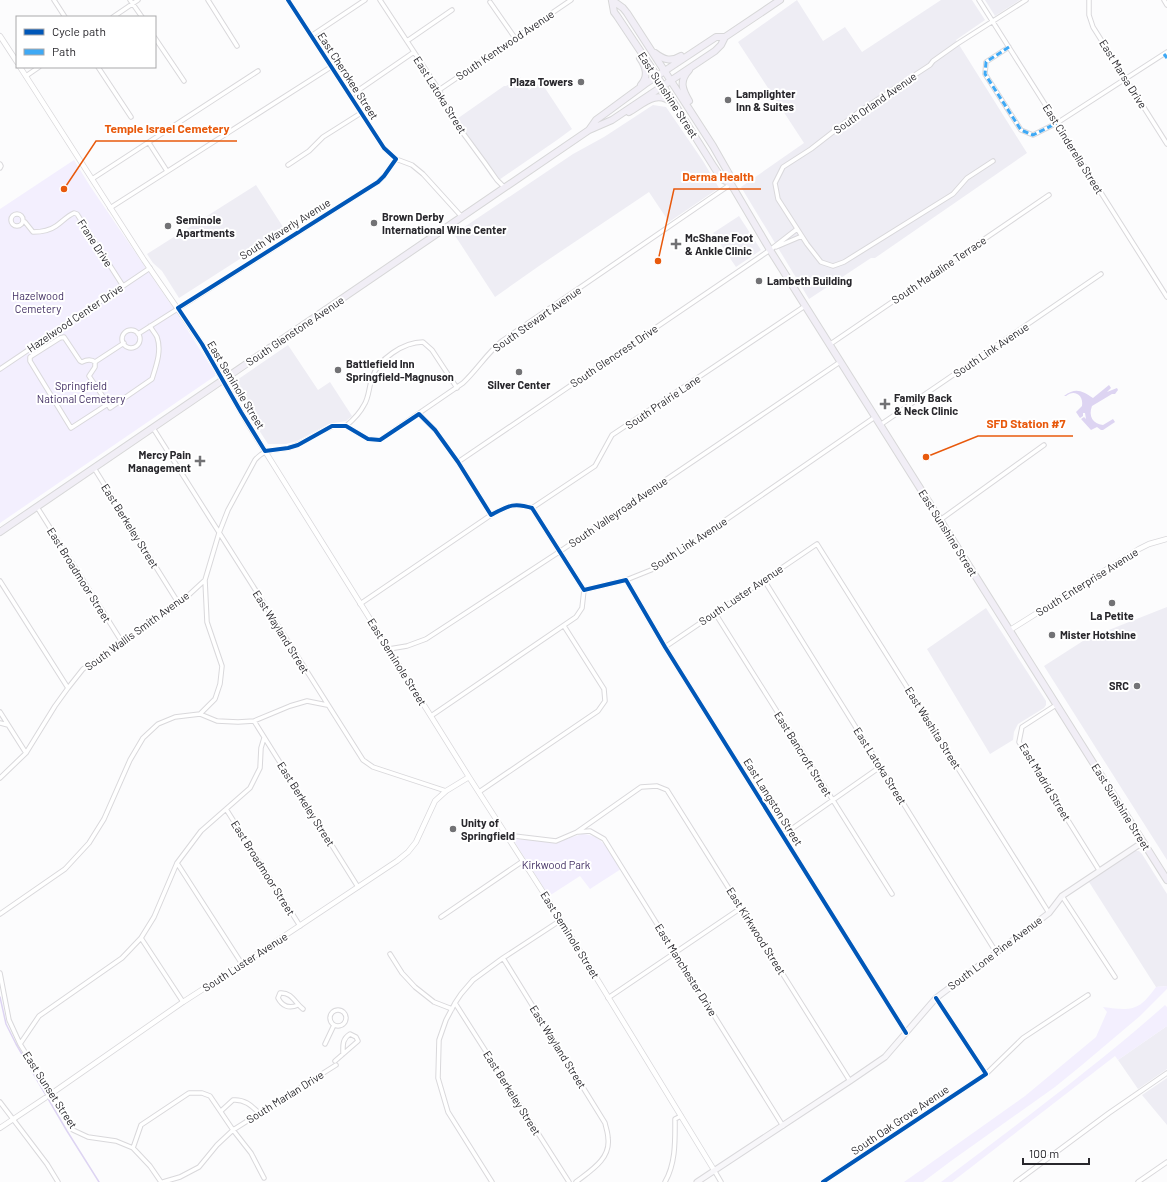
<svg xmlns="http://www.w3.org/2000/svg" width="1167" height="1182" viewBox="0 0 1167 1182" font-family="Barlow,sans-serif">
<rect width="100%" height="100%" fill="#fcfcfd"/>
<path fill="#eeedf4" d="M797,0L823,41L845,27L862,52L941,0H972L985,20L956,40L1027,153L875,258H871L809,299L741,187L804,143L738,42Z
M985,0H1020L995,16Z
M520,77L529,90L541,82L572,129L557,140L496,182L491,177L454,121L504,86H506Z
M653,105L666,107L703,161L719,188L669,222L649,192L539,266L495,297L454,234L573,154L604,137Z
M256,185L285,230L179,298L162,271L153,263L147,254Z
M739,216L761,250L736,267L713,233Z
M288,345L318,390L330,382L352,416L346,421L329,424L297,441L286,444H268L251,418L236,387L237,380Z
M1167,607V860L1044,666L1086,639Z
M986,608L1046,701V705L1044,708L1018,724L1014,732L1013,740L990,754L927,649Z
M1135,851H1139L1142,854L1167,894V986L1156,987L1089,882Z
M1167,1026V1069L1138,1089L1118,1060Z
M1167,1078V1125L1142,1095Z"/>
<path fill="#f3effe" d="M74,160L90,186L178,315L215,373V376L0,523V209Z
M582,834C603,834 611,854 621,869L590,889L580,876L549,896L514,841L516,839L557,842Z
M1167,986V989L1140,1016L1082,1065L1055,1087L951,1161L923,1182H904L1025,1096L1096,1037L1107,1012L1103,1007C1132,1011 1139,1011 1156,987Z
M1165,1005L1167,1007V1026L1118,1060L1115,1056L952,1182H941C1017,1124 1094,1068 1165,1005Z"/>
<path fill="#ddd4f2" d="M1109,385L1111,388L1107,392L1117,388L1118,390L1115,394H1112L1092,406C1088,416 1093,424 1103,425L1113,419L1115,422L1103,430H1101L1097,427L1091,430L1081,419L1084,417L1086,419L1085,413H1083V416L1080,418L1076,412L1082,406C1084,395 1074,389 1066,396H1064C1076,387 1082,391 1093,398Z"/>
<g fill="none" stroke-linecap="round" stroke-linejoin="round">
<path stroke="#ddd4f2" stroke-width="1.5" d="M0,997L6,1024L16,1044L67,1131L99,1182"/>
<g stroke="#d9d8db" stroke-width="5.5">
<path id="minor" d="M54,0L65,17
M130,0L142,17
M208,0L237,46
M288,0L384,148L396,159L412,165L423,174L462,217
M380,0L439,90L452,118L485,163L497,180L504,187
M979,0L1167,297
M1089,0V15L1093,27L1167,144
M1164,0L1167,5
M490,2L515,38
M113,17L138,0
M311,36L365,0
M155,38L184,81
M407,41L452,10
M1009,47L986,62L985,74L1021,130L1033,135L1057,123L1167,52
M98,67L131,117
M26,76L39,67
M439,90L571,0
M350,96L414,52
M149,143L167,171
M993,161L967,178L953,194L844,262L833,266L821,262L807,244L778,199L775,183L783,167L811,149L860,111L930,65L933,61L957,44L1026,0
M0,164L1,166L0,168
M288,165L309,151L323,137L361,113
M92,179L258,71
M110,208L331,67
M11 220a6 6 0 1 1 12 0a6 6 0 1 1-12 0Z
M23,221L25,222L33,232C41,232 49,231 56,226C62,222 67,216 74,213L77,214L123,286
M776,247L802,236
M122 339a9 9 0 1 1 18 0a9 9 0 1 1-18 0Z
M138,334L378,182L384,176L396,159
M829,345L1049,195
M95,362C91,359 86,360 82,362L80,361L64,337L60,338L30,357V361L71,428L108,404L110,408L152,379C156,366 162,351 157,337C155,333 152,330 150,326
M95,362V367L89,376L108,404
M95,362L124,343
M0,369L150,268
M419,414L435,430L458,462L491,515
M880,425L1101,274
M346,426L368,439L380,440L463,383C477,370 487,353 502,341L731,184
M153,428L363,760L373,767L446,791
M458,462L770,250L797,229
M94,468L179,604
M37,507L122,642
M532,508L595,466L612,435L805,306
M532,508L584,590
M940,520L1044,445
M626,580L665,647L906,1033
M764,580L996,952
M0,581L68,688
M584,590L626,580L656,568L875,417
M360,604L491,515C508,506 513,502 532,508
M715,613L892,894
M665,647L817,544L1049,913
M389,649L407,646L426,639L559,552L840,362
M1056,705L1022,727L1019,742L1099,870
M0,712L26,753
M200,714L217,721L238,722L254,721L290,706L307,701L327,705
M431,716L576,617L582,608L584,590
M254,721L358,887
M0,723L8,725
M0,778L26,753L55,706L68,688L83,669L179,604L205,580
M479,792L598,711L605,701L604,689L564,626
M226,809L300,926
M578,832L590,831L604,839L783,1126
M506,835L556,841L577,832L641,787L657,786L667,790L850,1081
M783,835L880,767
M177,863L242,964
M1062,896L1115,977
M0,914L65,869L89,843L104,819L130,760L143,738L158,724L175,717L200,714L215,699L220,684L222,666L207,622L205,580L219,533L228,510L255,460C265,448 274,451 288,448C304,444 316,433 331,427C335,425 341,426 346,426C353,420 360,413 364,405C369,398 369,386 372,378C378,359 404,342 423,342L432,350L457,388
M441,917L523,861
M141,938L183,1002
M390,954L402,973L415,987L434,1002L452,1009
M503,958L605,1123C606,1128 608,1133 608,1138C611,1159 590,1171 576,1182
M0,973L9,1020L20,1044L51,1094L73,1130L88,1137L116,1141L133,1148L150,1166L161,1182
M608,998L741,908
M936,998L986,1074
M455,1003L569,1182
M298,1005C289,1009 282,1006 278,998L280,993C292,992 295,1003 303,1009
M330 1018a8 8 0 1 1 16 0a8 8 0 1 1-16 0Z
M20,1044L39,1016L122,958L141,938L154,917L177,863L201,831L250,788L260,768L261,748L264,738
M325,1044L334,1025
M335,1061L358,1041L356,1037L350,1034C342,1039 343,1045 343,1054
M0,1102L47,1164L58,1182
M221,1111L233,1100C244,1099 251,1105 259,1113
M133,1148L141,1125L189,1093H202L210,1096L233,1130L251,1153L264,1178
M714,1170L721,1182
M163,1182L180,1177L199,1167L217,1145L233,1130L336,1065
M492,1182L448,1112L438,1078L439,1040L446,1020L455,1003L461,994L473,980L503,958L561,920
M665,1182C676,1163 675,1140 675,1119L681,1116
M823,1182L986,1074L1023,1038L1088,995
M1016,1182L1109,1113L1167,1073
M1138,1182L1167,1162"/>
</g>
<g stroke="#d9d8db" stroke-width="6">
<path id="tertiary" d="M0,36L17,62
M20,67L144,260L202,344L248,424L469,777L561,920L714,1170
M1010,630L1139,549L1149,544L1167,539
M48,1096L183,1002L242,964L397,861L408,852L416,842L435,801L446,791L469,777
M0,1128L45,1098"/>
</g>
<g stroke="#d9d8db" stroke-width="7">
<path id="secondary" d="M697,1182L850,1081L885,1057L936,998L1049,913L1062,896L1143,842"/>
</g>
<g stroke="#d7d7d8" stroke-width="8">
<path id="primary" d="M612,0L623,8L627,13L713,146L729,174L731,184L770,250L1167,880
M612,1L614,12L617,16L657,76L714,167L722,179L731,184
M655,53C664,60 671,62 681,56
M640,58C646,67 649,76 641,85
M689,70C679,81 682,89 689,101
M629,112C643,104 657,89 672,103
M589,130L596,120L607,112L645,84L716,37H725
M0,532L589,130L612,120L715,51L721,45L725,37L780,0"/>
</g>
<use href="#minor" stroke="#fff" stroke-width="3.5"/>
<use href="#tertiary" stroke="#fff" stroke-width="4.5"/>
<use href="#secondary" stroke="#f8f7fa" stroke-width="5"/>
<use href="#primary" stroke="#f1eef6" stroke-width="6"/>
<path stroke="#3fa9f5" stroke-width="3" stroke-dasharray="6 3" stroke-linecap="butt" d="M1009,47L986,62L985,74L1021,130L1033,135L1057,123
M1164,54L1167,58"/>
<g stroke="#fff" stroke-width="6">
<path id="cycleway" d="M288,0L384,148L396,159L384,176L378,182L178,308L202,344L241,412L265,451L288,448L298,445L332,426H346L368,439L380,440L419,414L435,430L458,462L491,515C508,506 513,502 532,508L584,590L626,580L665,647L906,1033
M823,1182L986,1074L936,998"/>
</g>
<use href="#cycleway" stroke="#0057b8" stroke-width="4"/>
</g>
<g fill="#727275" stroke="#fff" stroke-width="1.5">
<circle cx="581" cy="82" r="4"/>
<circle cx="728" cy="100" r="4"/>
<circle cx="374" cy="223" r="4"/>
<circle cx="168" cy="226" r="4"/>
<path d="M674 238h4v4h4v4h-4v4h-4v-4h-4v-4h4z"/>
<circle cx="759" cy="281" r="4"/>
<circle cx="338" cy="370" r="4"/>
<circle cx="519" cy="372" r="4"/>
<path d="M883 398h4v4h4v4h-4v4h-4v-4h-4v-4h4z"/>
<path d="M198 455h4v4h4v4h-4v4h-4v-4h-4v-4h4z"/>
<circle cx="1112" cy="603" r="4"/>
<circle cx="1052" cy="635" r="4"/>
<circle cx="1137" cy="686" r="4"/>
<circle cx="453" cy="829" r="4"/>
</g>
<g text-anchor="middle" stroke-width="4" stroke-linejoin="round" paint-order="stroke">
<g font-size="11" fill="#28272c" stroke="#fff">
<text transform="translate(505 45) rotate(-34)" y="4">South Kentwood Avenue</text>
<text transform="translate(1123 74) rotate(58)" y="4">East Marsa Drive</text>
<text transform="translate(348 76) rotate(57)" y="4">East Cherokee Street</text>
<text transform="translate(440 95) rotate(58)" y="4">East Latoka Street</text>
<text transform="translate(668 95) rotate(57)" y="4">East Sunshine Street</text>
<text transform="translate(875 103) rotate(-35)" y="4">South Orland Avenue</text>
<text transform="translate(1073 149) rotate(58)" y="4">East Cinderella Street</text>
<text transform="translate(285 229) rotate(-32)" y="4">South Waverly Avenue</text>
<text transform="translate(95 243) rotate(57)" y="4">Frane Drive</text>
<text transform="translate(939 270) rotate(-34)" y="4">South Madaline Terrace</text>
<text transform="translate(75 318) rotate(-34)" y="4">Hazelwood Center Drive</text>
<text transform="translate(537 319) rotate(-35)" y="4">South Stewart Avenue</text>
<text transform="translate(295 331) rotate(-34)" y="4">South Glenstone Avenue</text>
<text transform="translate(991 350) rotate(-34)" y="4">South Link Avenue</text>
<text transform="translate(614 356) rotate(-34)" y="4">South Glencrest Drive</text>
<text transform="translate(236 385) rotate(59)" y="4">East Seminole Street</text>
<text transform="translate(663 402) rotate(-34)" y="4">South Prairie Lane</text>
<text transform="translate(618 512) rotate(-34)" y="4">South Valleyroad Avenue</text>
<text transform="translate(130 526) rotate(58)" y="4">East Berkeley Street</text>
<text transform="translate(948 533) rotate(58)" y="4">East Sunshine Street</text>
<text transform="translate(689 544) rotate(-33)" y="4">South Link Avenue</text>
<text transform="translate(79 575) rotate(58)" y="4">East Broadmoor Street</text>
<text transform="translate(1087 582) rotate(-32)" y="4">South Enterprise Avenue</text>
<text transform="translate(741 595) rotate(-34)" y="4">South Luster Avenue</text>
<text transform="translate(137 631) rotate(-36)" y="4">South Wallis Smith Avenue</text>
<text transform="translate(281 632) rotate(58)" y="4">East Wayland Street</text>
<text transform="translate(397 662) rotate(58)" y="4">East Seminole Street</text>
<text transform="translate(933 728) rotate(58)" y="4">East Washita Street</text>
<text transform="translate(803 754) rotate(58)" y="4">East Bancroft Street</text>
<text transform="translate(880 766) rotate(58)" y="4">East Latoka Street</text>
<text transform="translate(1045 782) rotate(59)" y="4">East Madrid Street</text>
<text transform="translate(773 802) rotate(58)" y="4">East Langston Street</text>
<text transform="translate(306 804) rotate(58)" y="4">East Berkeley Street</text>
<text transform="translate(1121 807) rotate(58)" y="4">East Sunshine Street</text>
<text transform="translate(263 868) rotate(58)" y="4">East Broadmoor Street</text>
<text transform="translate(756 931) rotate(58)" y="4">East Kirkwood Street</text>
<text transform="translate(570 935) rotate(58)" y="4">East Seminole Street</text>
<text transform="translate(995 953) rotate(-37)" y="4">South Lone Pine Avenue</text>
<text transform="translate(245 962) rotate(-33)" y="4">South Luster Avenue</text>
<text transform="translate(686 970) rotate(58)" y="4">East Manchester Drive</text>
<text transform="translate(558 1047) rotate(58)" y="4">East Wayland Street</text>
<text transform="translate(50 1090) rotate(57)" y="4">East Sunset Street</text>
<text transform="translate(512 1093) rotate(58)" y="4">East Berkeley Street</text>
<text transform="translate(285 1097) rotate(-32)" y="4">South Marlan Drive</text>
<text transform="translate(900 1120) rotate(-34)" y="4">South Oak Grove Avenue</text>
</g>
<g font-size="11" font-weight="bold" fill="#28272c" stroke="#fff" text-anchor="start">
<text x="573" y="86" text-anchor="end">Plaza Towers</text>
<text x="736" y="98">Lamplighter<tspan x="736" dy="13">Inn &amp; Suites</tspan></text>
<text x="382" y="221">Brown Derby<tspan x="382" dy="13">International Wine Center</tspan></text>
<text x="176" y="224">Seminole<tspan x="176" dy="13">Apartments</tspan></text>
<text x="685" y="242">McShane Foot<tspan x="685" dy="13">&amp; Ankle Clinic</tspan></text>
<text x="767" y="285">Lambeth Building</text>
<text x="346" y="368">Battlefield Inn<tspan x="346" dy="13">Springfield-Magnuson</tspan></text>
<text x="519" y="389" text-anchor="middle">Silver Center</text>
<text x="894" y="402">Family Back<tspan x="894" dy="13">&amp; Neck Clinic</tspan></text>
<text x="191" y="459" text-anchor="end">Mercy Pain<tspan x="191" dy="13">Management</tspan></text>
<text x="1112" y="620" text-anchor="middle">La Petite</text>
<text x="1060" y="639">Mister Hotshine</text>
<text x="1129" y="690" text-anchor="end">SRC</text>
<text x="461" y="827">Unity of<tspan x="461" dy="13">Springfield</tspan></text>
</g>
<g font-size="11" fill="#433064" stroke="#fff">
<text x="38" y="300">Hazelwood<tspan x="38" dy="13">Cemetery</tspan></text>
<text x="81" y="390">Springfield<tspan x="81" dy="13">National Cemetery</tspan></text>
<text x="556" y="869">Kirkwood Park</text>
</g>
</g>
<path fill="none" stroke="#e8590c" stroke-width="1.5" d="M64 189L96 141H237M658 261L674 189H761M926 457L978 436H1073"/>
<g fill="#e8590c" stroke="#fff" stroke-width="1.5">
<circle cx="64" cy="189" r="4"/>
<circle cx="658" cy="261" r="4"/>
<circle cx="926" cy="457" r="4"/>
</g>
<g font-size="12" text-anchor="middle" font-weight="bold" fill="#e8590c" stroke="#fff" stroke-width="4" stroke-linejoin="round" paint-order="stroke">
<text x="167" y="133">Temple Israel Cemetery</text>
<text x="718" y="181">Derma Health</text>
<text x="1026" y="428">SFD Station #7</text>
</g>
<rect x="16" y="16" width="140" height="52" fill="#ffffff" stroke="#a9a9ab"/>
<rect x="24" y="29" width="20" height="6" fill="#0057b8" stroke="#a9a9ab"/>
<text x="52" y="36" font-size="12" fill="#28272c">Cycle path</text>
<rect x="24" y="49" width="20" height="6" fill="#3fa9f5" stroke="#a9a9ab"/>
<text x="52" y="56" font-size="12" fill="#28272c">Path</text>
<path d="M1023 1158v6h66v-6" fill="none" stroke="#28272c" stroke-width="2"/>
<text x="1029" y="1158" font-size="12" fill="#28272c" stroke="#ffffff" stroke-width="3" paint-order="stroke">100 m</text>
</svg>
